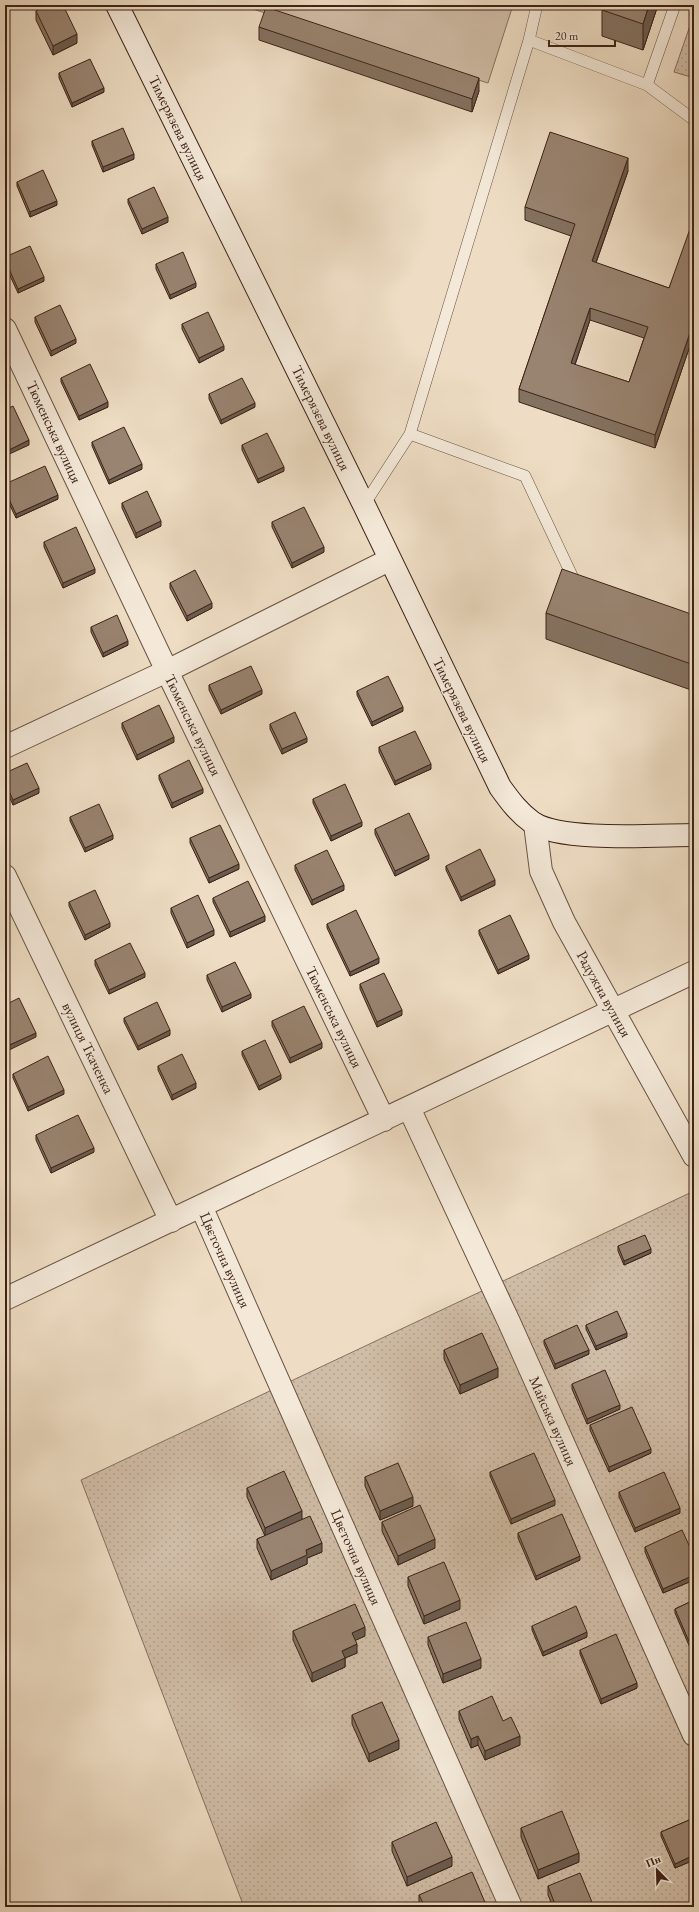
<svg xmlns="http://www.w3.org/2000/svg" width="699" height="1912" viewBox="0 0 699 1912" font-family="'EB Garamond',serif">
<defs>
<pattern id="green-dots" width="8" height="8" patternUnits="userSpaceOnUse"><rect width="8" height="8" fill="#d0bda7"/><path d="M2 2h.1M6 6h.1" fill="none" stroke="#b4a28f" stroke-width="1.8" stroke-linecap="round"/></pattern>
</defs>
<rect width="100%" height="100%" fill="#eeddc4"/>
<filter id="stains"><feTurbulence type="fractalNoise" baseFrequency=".005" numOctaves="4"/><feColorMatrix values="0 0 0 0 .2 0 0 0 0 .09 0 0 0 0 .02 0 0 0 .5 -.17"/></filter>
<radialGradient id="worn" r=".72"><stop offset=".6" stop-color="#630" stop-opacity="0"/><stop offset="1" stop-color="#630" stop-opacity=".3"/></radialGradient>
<path fill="url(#green-dots)" stroke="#86705f" d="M694,14V78L674,72Z
M694,1191V1907H244L81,1480Z"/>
<path fill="#d0bda7" stroke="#86705f" d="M240,5H513L488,83Z"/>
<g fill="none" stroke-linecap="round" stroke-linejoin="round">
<g stroke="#695242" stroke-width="12">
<path id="lane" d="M537,5L529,40L647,85L675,5
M647,85L694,120
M410,434L529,40
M364,505L410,434L525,476L575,582L578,583"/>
</g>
<g stroke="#695242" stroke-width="24">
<path id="street" d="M5,329L167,671L384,1120
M5,747L167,671L389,560
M535,824L541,871L564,922L694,1156
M5,876L171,1221
M409,1108L509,1322L694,1735
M201,1206L511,1907
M5,1299L694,972"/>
</g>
<g stroke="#3d2317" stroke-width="24">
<path id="secondary" d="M117,5L364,505L500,787C510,801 519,813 533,823C563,842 657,835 694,835"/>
</g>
<use href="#lane" stroke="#f4e9d9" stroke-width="11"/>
<use href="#street" stroke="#f4e9d9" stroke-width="22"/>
<use href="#secondary" stroke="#f4e9d9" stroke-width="22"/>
</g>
<path fill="#847261" stroke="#3d2317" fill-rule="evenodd" d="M603,5H658L643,50L602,36V10Z
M36,11L77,43L53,55L36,20Z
M259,27L479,91L472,112L259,40Z
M59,73L104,92L72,107L59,78Z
M92,141L134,159L103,172L92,145Z
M628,171L596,263L669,288L694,227V334L655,448L519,402V389L571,236L525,220V207ZM590,320L644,338L629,382L575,365Z
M17,182L57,205L30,217L17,186Z
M128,199L168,222L142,234L128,203Z
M5,260L44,281L18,293L5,265Z
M156,264L196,287L170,299L156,269Z
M35,317L76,343L51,356L35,322Z
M182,324L224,350L199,363L182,329Z
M61,378L108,407L79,420L61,382Z
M209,394L255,407L221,424L209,399Z
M92,442L142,469L109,484L92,446Z
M242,445L284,471L258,483L242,450Z
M5,484L58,499L16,518L5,495Z
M122,503L161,526L136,538L122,508Z
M272,522L324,552L292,568L272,527Z
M44,542L95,573L63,588L44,547Z
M170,583L212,608L187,621L170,588Z
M546,613L694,615V691L546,639Z
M91,627L128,645L103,657L91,632Z
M209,685L262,694L221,714L209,690Z
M357,691L403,711L372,726L357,695Z
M122,723L174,742L137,760L122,728Z
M270,724L307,742L282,754L270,729Z
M379,747L431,769L395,785L379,752Z
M5,773L39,793L13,805L5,787Z
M159,775L203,793L172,808L159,779Z
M313,799L362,826L331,841L313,803Z
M70,817L113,839L85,852L70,821Z
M375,829L429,859L395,876L375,834Z
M190,838L239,869L209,883L190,843Z
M295,865L344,890L312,905L295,870Z
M446,866L495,885L461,901L446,870Z
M213,898L265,921L230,937L213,902Z
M69,902L110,927L85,940L69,906Z
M171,908L214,935L187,948L171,913Z
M327,924L379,963L350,976L327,928Z
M479,930L529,959L498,974L479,934Z
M95,960L145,977L109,994L95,965Z
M207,975L251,998L222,1012L207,980Z
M360,984L402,1015L377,1027L360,989Z
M124,1018L170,1035L138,1050L124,1022Z
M272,1021L322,1048L290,1063L272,1026Z
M242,1051L281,1079L259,1090L242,1055Z
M158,1066L196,1088L172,1100L158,1070Z
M13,1074L64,1094L28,1111L13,1078Z
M36,1135L94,1152L51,1173L36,1140Z
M618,1246L651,1253L624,1265L618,1251Z
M586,1325L627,1337L596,1350L586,1329Z
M544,1340L589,1354L555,1369L544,1344Z
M444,1350L498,1377L460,1394L444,1359Z
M572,1384L620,1409L587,1424L572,1389Z
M590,1425L651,1453L609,1472L590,1430Z
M490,1472L555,1505L511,1524L490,1476Z
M365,1477L413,1506L380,1520L365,1486Z
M247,1488L302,1519L322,1552L307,1558V1564L271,1580L257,1548V1539L265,1536L247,1497Z
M619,1492L680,1513L635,1532L619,1497Z
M382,1522L435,1548L398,1565L382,1531Z
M518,1533L580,1560L536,1580L518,1538Z
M645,1547L694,1556V1580L663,1593L645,1552Z
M408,1577L460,1609L424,1624L408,1586Z
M694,1600V1649L691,1650L675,1613V1609Z
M532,1626L587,1637L543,1656L532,1630Z
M293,1631L365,1636L355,1640L357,1653L345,1658V1667L312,1682L293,1640Z
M428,1637L481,1668L443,1683L428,1645Z
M580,1650L637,1688L601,1704L580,1654Z
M459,1711L503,1721L520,1745L485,1760L478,1745L471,1748L459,1719Z
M352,1715L399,1749L369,1762L352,1724Z
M694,1818V1860L675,1868L661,1836V1832Z
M521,1828L579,1862L538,1879L521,1837Z
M392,1842L452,1866L407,1886L392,1851Z
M548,1886L594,1907H553L548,1895Z
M419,1895L487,1907H421L419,1904Z"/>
<path fill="#6b5c4f" stroke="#3d2317" d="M649,5H658L643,50V24Z
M77,34V43L53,55V46Z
M479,78V91L472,112V99Z
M104,88V92L72,107V103Z
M134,154V159L103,172V167Z
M628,158V171L592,274V261Z
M57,201V205L30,217V212Z
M168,217V222L142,234V229Z
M44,277V281L18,293V289Z
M196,283V287L170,299V295Z
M590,308V320L571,376V363Z
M694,321V334L655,448V435Z
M76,339V343L51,356V351Z
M224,346V350L199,363V358Z
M108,402V407L79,420V416Z
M255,403V407L221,424V420Z
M29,440V445L5,456V452Z
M142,464V469L109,484V480Z
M284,467V471L258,483V479Z
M58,495V499L16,518V514Z
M161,521V526L136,538V533Z
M324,547V552L292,568V563Z
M95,569V573L63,588V583Z
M212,603V608L187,621V616Z
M128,641V645L103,657V653Z
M262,690V694L221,714V710Z
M8,695V699L5,701V696Z
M403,707V711L372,726V722Z
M174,737V742L137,760V755Z
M307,738V742L282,754V749Z
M431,764V769L395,785V781Z
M39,788V793L13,805V800Z
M203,789V793L172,808V803Z
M362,822V826L331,841V836Z
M113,835V839L85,852V848Z
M429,855V859L395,876V871Z
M239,864V869L209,883V878Z
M495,880V885L461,901V897Z
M344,885V890L312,905V900Z
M265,916V921L230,937V932Z
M110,923V927L85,940V935Z
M214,930V935L187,948V943Z
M529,955V959L498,974V970Z
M379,958V963L350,976V972Z
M7,973V978L5,979V974Z
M145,973V977L109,994V990Z
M251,994V998L222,1012V1007Z
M402,1010V1015L377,1027V1022Z
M170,1030V1035L138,1050V1046Z
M36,1033V1037L5,1052V1047Z
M322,1043V1048L290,1063V1058Z
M281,1075V1079L259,1090V1086Z
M196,1083V1088L172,1100V1095Z
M64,1090V1094L28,1111V1107Z
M94,1148V1152L51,1173V1168Z
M651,1249V1253L624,1265V1261Z
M627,1333V1337L596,1350V1346Z
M589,1350V1354L555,1369V1364Z
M498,1368V1377L460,1394V1385Z
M620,1405V1409L587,1424V1419Z
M651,1449V1453L609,1472V1467Z
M413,1497V1506L380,1520V1511Z
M555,1500V1505L511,1524V1519Z
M680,1508V1513L635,1532V1528Z
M302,1511V1520L265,1537V1528Z
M435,1539V1548L398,1565V1556Z
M322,1543V1552L307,1558V1564L271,1580V1571L306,1550Z
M580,1556V1560L536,1580V1576Z
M694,1575V1580L663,1593V1589Z
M460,1600V1609L424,1624V1616Z
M365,1627V1636L352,1642V1633Z
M587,1632V1637L543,1656V1652Z
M357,1644V1653L345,1658V1667L312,1682V1673L342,1651Z
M694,1645V1649L691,1650V1646Z
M481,1659V1668L443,1683V1674Z
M637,1683V1688L601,1704V1699Z
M478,1736V1745L471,1748V1739Z
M520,1736V1745L485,1760V1751Z
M399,1740V1749L369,1762V1754Z
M579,1853V1862L538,1879V1870Z
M694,1855V1860L675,1868V1864Z
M452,1857V1866L407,1886V1877Z"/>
<path fill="#998471" stroke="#3d2317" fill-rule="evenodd" d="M49,5H63L77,34L53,46L36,11Z
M603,5H649L643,24L602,10Z
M266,7L479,78L472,99L259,27Z
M90,59L104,88L72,103L59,73Z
M123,128L134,154L103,167L92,141Z
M550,132L628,158L592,261L669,288L691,226L694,227V321L655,435L519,389L575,224L525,207ZM590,308L648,327L629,382L571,363Z
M43,170L57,201L30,212L17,182Z
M154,187L168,217L142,229L128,199Z
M30,246L44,277L18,289L5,260V257Z
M183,252L196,283L170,295L156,264Z
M60,305L76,339L51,351L35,317Z
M208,312L224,346L199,358L182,324Z
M90,364L108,402L79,416L61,378Z
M242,378L255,403L221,420L209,394Z
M13,406L29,440L5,452V410Z
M124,427L142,464L109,480L92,442Z
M267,433L284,467L258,479L242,445Z
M45,466L58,495L16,514L5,491V484Z
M147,491L161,521L136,533L122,503Z
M304,507L324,547L292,563L272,522Z
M76,527L95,569L63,583L44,542Z
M562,569L694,615V665L546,613Z
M195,570L212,603L187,616L170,583Z
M117,615L128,641L103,653L91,627Z
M251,666L262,690L221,710L209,685Z
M388,676L403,707L372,722L357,691Z
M5,688L8,695L5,696Z
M159,705L174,737L137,755L122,723Z
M295,712L307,738L282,749L270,724Z
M415,731L431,764L395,781L379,747Z
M189,760L203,789L172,803L159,775Z
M27,763L39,788L13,800L5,782V773Z
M345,784L362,822L331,836L313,799Z
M99,804L113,835L85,848L70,817Z
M409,813L429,855L395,871L375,829Z
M220,825L239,864L209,878L190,838Z
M480,849L495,880L461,897L446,866Z
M327,850L344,885L312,900L295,865Z
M248,881L265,916L230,932L213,898Z
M95,890L110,923L85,935L69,902Z
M198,895L214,930L187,943L171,908Z
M356,910L379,958L350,972L327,924Z
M510,915L529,955L498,970L479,930Z
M130,943L145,973L109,990L95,960Z
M235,962L251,994L222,1007L207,975Z
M384,973L402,1010L377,1022L360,984Z
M19,998L36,1033L5,1047V1005Z
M157,1002L170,1030L138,1046L124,1018Z
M304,1006L322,1043L290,1058L272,1021Z
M265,1040L281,1075L259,1086L242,1051Z
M182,1054L196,1083L172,1095L158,1066Z
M48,1056L64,1090L28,1107L13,1074Z
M78,1115L94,1148L51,1168L36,1135Z
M645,1235L651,1249L624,1261L618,1246Z
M617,1311L627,1333L596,1346L586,1325Z
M577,1325L589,1350L555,1364L544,1340Z
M482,1333L498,1368L460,1385L444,1350Z
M605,1370L620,1405L587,1419L572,1384Z
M632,1407L651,1449L609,1467L590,1425Z
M534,1453L555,1500L511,1519L490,1472Z
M398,1463L413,1497L380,1511L365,1477Z
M284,1471L302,1511L265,1528L247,1488Z
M664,1472L680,1508L635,1528L619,1492Z
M420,1505L435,1539L398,1556L382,1522Z
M562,1514L580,1556L536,1576L518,1533Z
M310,1516L322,1543L306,1550L307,1555L271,1571L257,1539Z
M682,1530L694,1556V1575L663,1589L645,1547Z
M444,1562L460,1600L424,1616L408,1577Z
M694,1600V1645L691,1646L675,1609Z
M355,1604L365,1627L352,1633L357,1644L342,1651L345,1658L312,1673L293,1631Z
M576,1606L587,1632L543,1652L532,1626Z
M466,1622L481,1659L443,1674L428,1637Z
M616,1634L637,1683L601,1699L580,1650Z
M492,1696L503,1721L511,1717L520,1736L485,1751L478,1736L471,1739L459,1711Z
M382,1702L399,1740L369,1754L352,1715Z
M562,1811L579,1853L538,1870L521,1828Z
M694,1818V1855L675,1864L661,1832Z
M436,1822L452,1857L407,1877L392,1842Z
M472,1872L487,1907H425L419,1895Z
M580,1873L594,1907H556L548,1886Z"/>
<g text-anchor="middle" stroke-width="3" stroke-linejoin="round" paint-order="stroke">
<g font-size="15" fill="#3d2317" stroke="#f4e9d9">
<text transform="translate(178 128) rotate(64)" y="5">Тимерязєва вулиця</text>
<text transform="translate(321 418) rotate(64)" y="5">Тимерязєва вулиця</text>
<text transform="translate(54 432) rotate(65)" y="5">Тюменська вулиця</text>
<text transform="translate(462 710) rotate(64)" y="5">Тимерязєва вулиця</text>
<text transform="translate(193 725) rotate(64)" y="5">Тюменська вулиця</text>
<text transform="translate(604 994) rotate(61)" y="5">Радужна вулиця</text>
<text transform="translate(334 1017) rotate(64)" y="5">Тюменська вулиця</text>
<text transform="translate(88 1048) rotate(64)" y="5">вулиця Ткаченка</text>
<text transform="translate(225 1260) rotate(66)" y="5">Цвєточна вулиця</text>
<text transform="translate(553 1421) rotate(66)" y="5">Майська вулиця</text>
<text transform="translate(356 1557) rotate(66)" y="5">Цвєточна вулиця</text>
</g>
</g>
<rect width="699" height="1912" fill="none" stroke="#eeddc4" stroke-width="20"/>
<rect x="6" y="6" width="687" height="1900" fill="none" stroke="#3d2317" stroke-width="2"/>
<rect x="10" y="10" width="679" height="1892" fill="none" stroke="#3d2317"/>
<g transform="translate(657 1870) rotate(337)" stroke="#f4e9d9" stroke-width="3" paint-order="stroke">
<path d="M0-3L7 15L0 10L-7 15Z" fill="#3d2317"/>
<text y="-6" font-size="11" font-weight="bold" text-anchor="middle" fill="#3d2317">Пн</text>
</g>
<path d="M549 40v6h66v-6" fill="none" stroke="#3d2317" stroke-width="2"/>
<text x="555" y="40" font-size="12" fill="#3d2317" stroke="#f4e9d9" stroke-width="3" paint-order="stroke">20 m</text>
<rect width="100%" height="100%" filter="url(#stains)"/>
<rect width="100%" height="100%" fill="url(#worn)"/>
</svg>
